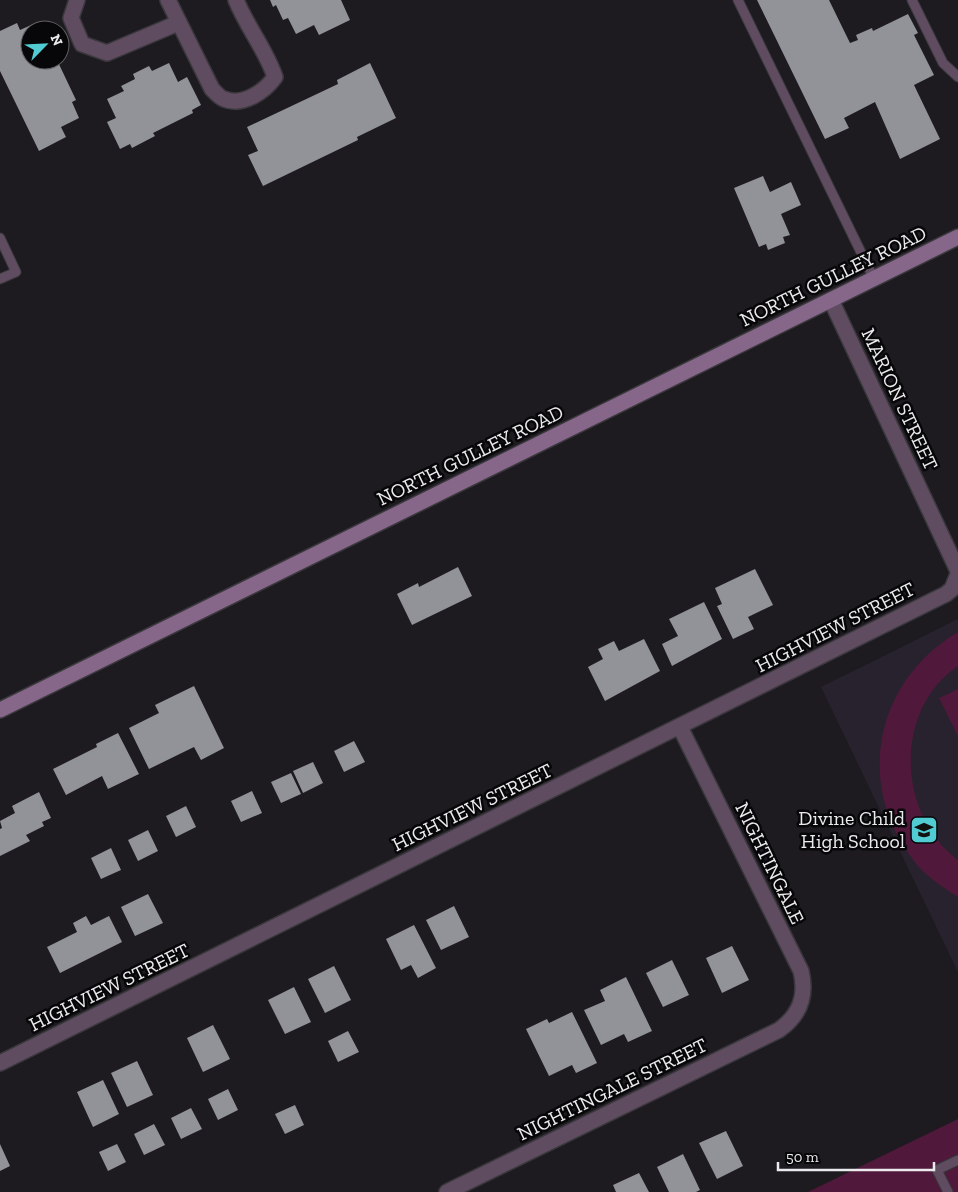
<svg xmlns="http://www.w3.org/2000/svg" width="958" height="1192" viewBox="0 0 958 1192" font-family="'Zilla Slab',serif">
<rect width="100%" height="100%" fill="#1d1b20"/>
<path fill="#27222d" d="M958,619V972L821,687Z"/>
<path fill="#50183b" d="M958,632V666C893,710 897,815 958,860V897C943,887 925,876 914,861C854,784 875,681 958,632Z
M958,689V736L939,698Z
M958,1119V1192H808Z"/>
<path fill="#929299" d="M270,0H341L350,20L319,35L314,25L296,34L288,18L283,20L276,5L273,7Z
M757,0H829L850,43L858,40L856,35L872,28L873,31L908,14L918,33L914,35L934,75L914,85L940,139L900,159L875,102L844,118L849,128L825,139Z
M38,22L42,30H30V60H57L76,100L72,102L79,118L61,127L66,137L39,151L0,71V31L17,23L20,30Z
M169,63L178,82L187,77L201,105L192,110L193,113L153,133L155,136L132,148L130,144L120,149L107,122L116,118L107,99L124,91L121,86L135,79L133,74L149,66L152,71Z
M370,63L396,118L357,137L358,140L263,186L248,155L258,151L247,127L338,84L337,80Z
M763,176L770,192L791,182L801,205L781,214L790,235L783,237L785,243L768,250L766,244L759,247L734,188Z
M458,567L472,596L412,625L397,594L418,583L419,587Z
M755,569L773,605L748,617L754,629L733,639L717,606L722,604L715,588Z
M704,602L722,639L672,666L662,644L678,636L669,619Z
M644,639L660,671L605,701L588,667L603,659L598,649L614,641L619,651Z
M194,686L224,748L201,760L194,747L149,769L129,728L159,713L155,705Z
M118,733L139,774L108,789L102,776L66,795L53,769L97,747L96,744Z
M354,741L365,762L344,772L334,751Z
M313,762L323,783L303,793L293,771Z
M291,773L301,794L281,803L271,782Z
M252,791L262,813L241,822L231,801Z
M39,792L51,818L42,822L44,826L26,835L30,841L0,856V829L2,828L0,821L15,813L12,806Z
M186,806L196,827L176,837L166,816Z
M148,830L158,851L138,861L128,840Z
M111,848L121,870L101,879L91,858Z
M148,894L163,923L135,936L121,907Z
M454,906L469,937L441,950L426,920Z
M86,916L91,925L109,916L122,942L60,973L47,947L77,932L73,923Z
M414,925L436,968L418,978L411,965L401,970L386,939Z
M732,946L749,980L722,993L706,958Z
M672,960L689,995L663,1007L646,973Z
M334,966L351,1000L325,1013L308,979Z
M626,977L652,1031L628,1042L624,1034L601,1045L584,1010L605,1001L600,990Z
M294,987L311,1022L285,1034L268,1000Z
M572,1012L597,1063L576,1073L572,1065L549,1076L526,1029L547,1019L549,1023Z
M213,1025L230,1059L203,1072L187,1038Z
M348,1031L359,1052L338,1062L328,1041Z
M137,1061L153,1095L127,1107L111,1073Z
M103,1080L119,1114L93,1127L77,1092Z
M228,1089L238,1110L218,1120L208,1099Z
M295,1105L304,1125L285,1134L275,1114Z
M191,1108L202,1129L181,1139L171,1118Z
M154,1124L165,1145L144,1155L134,1134Z
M726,1131L743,1166L717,1179L699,1143Z
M0,1144L10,1166L0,1171Z
M117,1144L126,1162L108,1171L99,1152Z
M683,1154L700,1190L696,1192H669L657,1167Z
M639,1173L649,1192H616L613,1185Z"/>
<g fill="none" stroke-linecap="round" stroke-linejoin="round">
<g stroke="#3a383d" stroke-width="11">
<path id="lane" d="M738,0L874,279
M912,0L943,63L958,77
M0,238L16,272L0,279
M948,1192L937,1170L958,1160"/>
</g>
<g stroke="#3a383d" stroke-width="18">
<path id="street" d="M77,0L71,18L82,44L107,53L178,23
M168,0L212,89C215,92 220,98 224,99C243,107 265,91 275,77C266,50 247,27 236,0
M831,300L958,571
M0,1063L946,594L952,589L958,574
M447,1192L779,1030C800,1015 807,996 801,971L680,727"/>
</g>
<g stroke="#3a383d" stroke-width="18">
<path id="secondary" d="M0,710L958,237"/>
</g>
<use href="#lane" stroke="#604c61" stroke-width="9"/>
<use href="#street" stroke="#604c61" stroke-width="15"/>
<use href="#secondary" stroke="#876789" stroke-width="15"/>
</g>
<defs>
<g id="school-square" transform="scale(1.4375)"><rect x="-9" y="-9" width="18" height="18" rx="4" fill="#51ccd2" stroke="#070608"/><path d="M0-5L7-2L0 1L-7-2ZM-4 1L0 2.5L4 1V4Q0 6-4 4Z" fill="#111"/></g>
</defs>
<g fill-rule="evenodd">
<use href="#school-square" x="924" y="830"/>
</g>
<g text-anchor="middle" stroke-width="5" stroke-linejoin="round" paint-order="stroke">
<g font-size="20" fill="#ebeaed" stroke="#070608">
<text transform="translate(833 276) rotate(-26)" y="7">NORTH GULLEY ROAD</text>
<text transform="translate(900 399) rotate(65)" y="7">MARION STREET</text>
<text transform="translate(470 455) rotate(-26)" y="7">NORTH GULLEY ROAD</text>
<text transform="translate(835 627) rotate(-27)" y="7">HIGHVIEW STREET</text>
<text transform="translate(472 807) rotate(-26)" y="7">HIGHVIEW STREET</text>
<text transform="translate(770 863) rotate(64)" y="7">NIGHTINGALE</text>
<text transform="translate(109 987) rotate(-26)" y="7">HIGHVIEW STREET</text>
<text transform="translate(612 1089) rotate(-26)" y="7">NIGHTINGALE STREET</text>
</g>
<g font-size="20" fill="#ebeaed" stroke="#070608" text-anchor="end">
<text x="905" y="825">Divine Child<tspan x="905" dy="23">High School</tspan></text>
</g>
</g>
<g transform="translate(45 45) rotate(66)"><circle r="24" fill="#070608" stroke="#626164"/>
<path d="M0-4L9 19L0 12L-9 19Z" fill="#51ccd2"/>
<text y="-8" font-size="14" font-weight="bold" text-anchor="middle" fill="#ebeaed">N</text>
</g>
<path d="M778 1162v8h156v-8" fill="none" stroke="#ebeaed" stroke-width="2.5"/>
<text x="786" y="1162" font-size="15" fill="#ebeaed" stroke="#070608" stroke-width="4" paint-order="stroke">50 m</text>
</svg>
